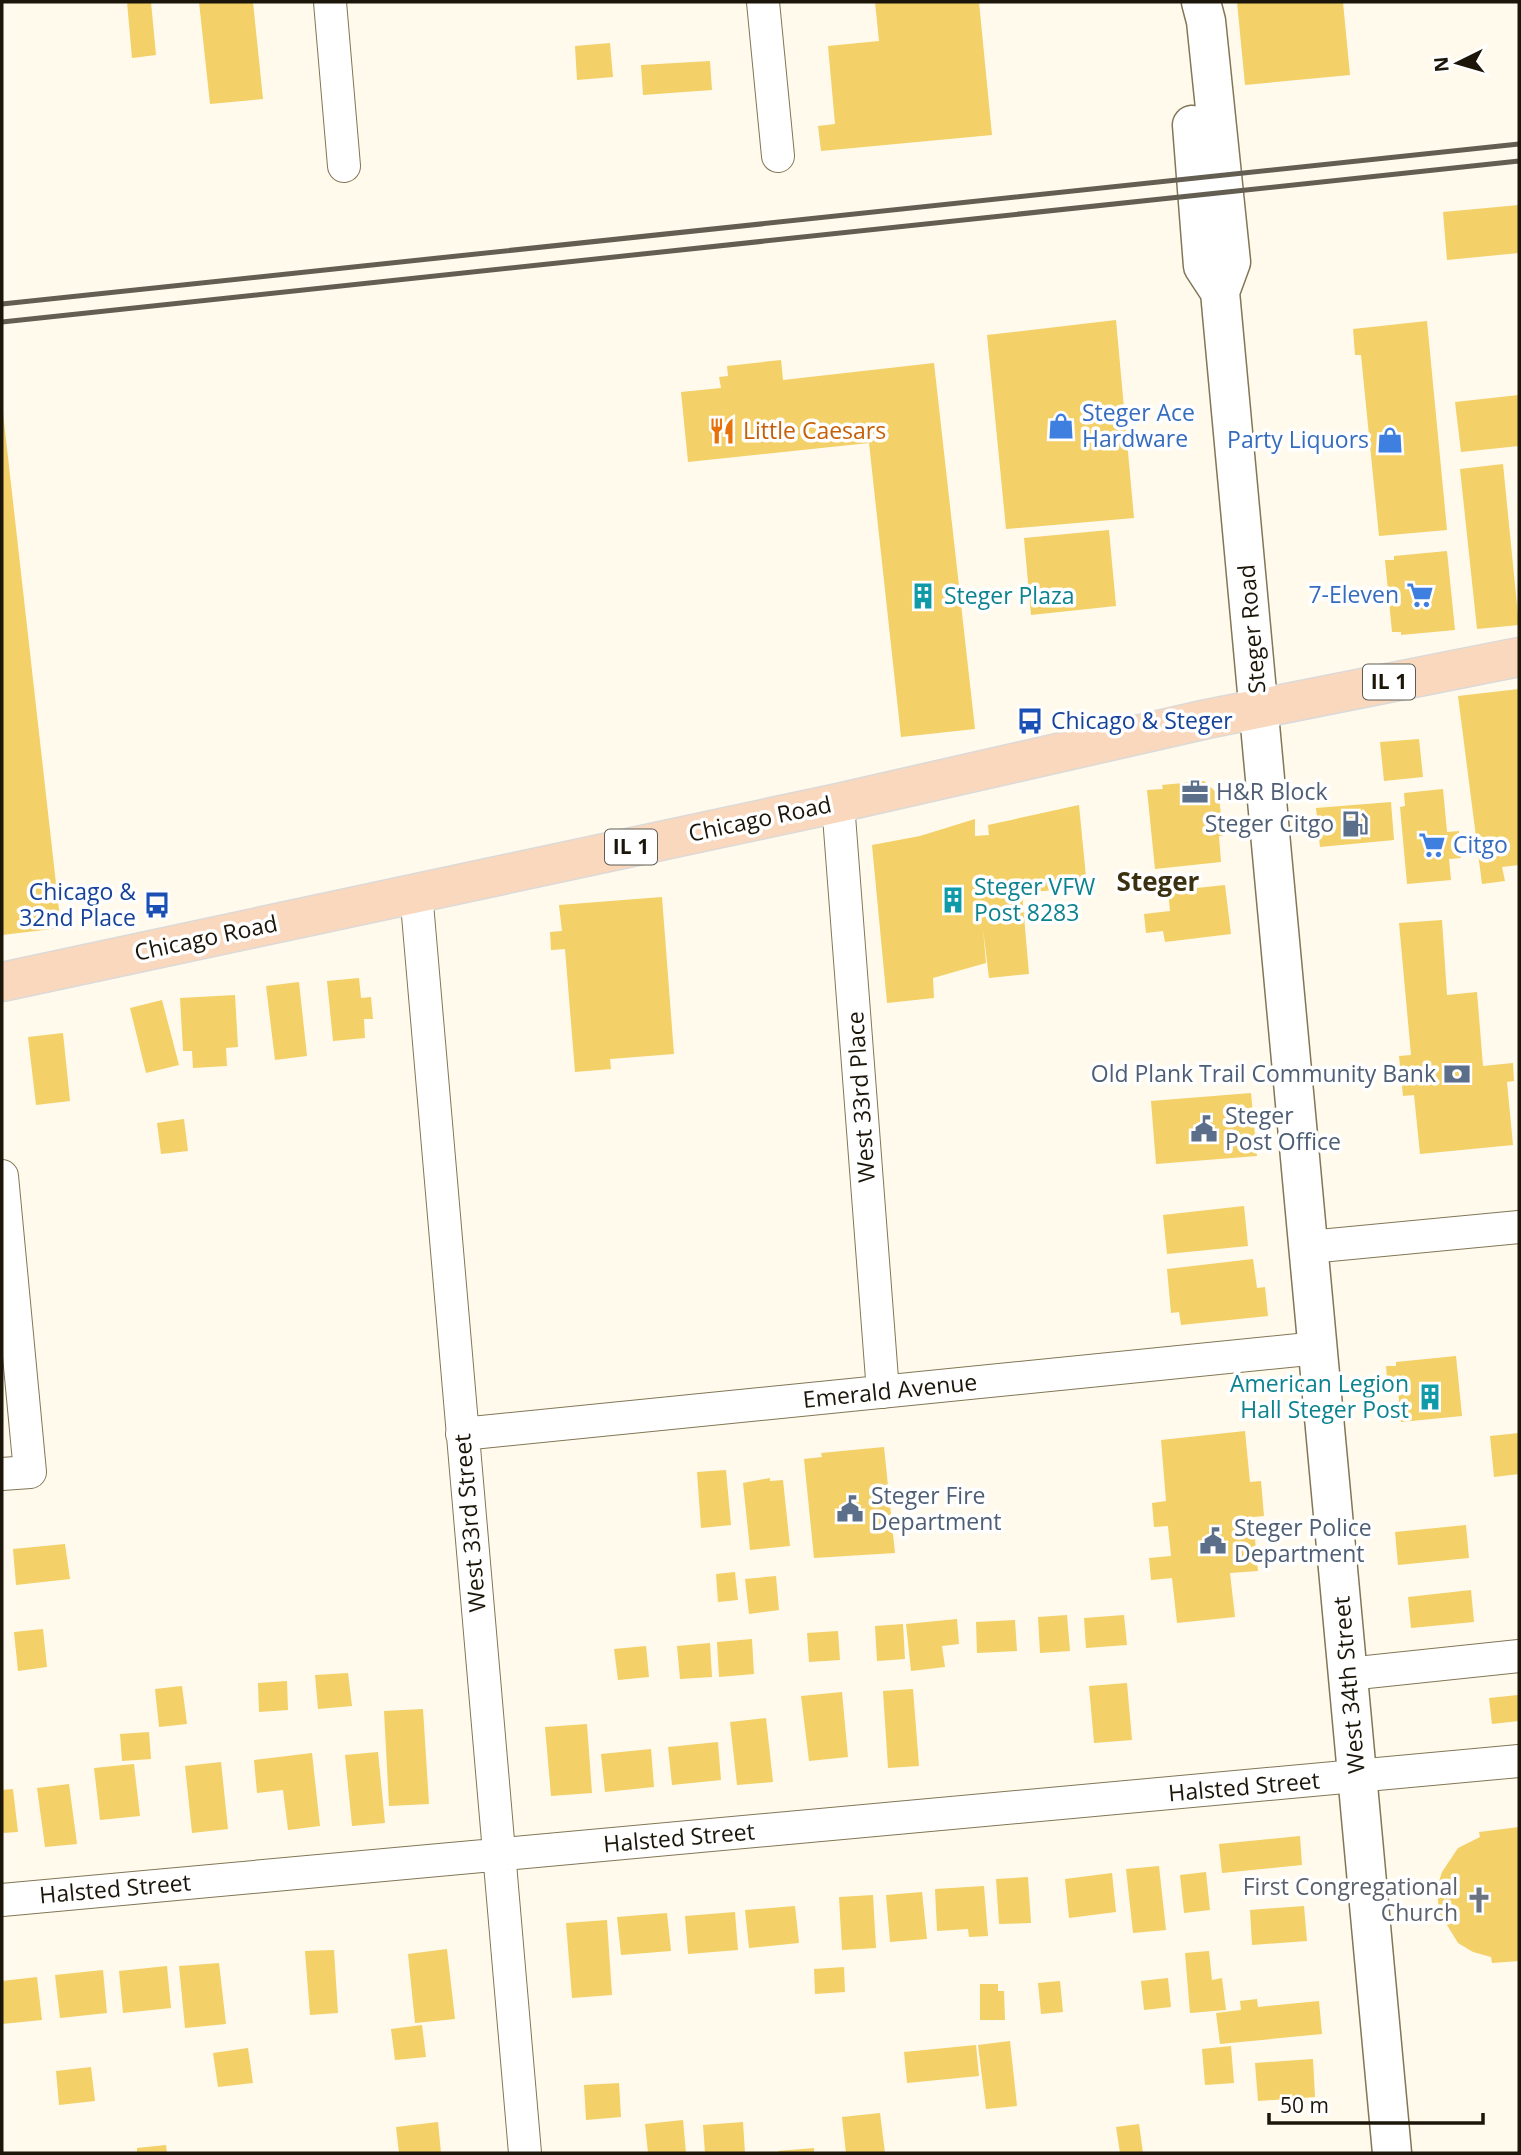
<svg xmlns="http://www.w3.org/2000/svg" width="1521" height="2155" viewBox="0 0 1521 2155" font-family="'Open Sans',sans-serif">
<rect width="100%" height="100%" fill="#fffaec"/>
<path fill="#f3d068" d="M127,2H151L156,55L132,58Z
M199,2H253L263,99L210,104Z
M875,2H979L992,135L821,151L818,126L835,124L828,46L879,41Z
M1237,2H1343L1350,75L1245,85Z
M610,43L613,77L577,80L575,46Z
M710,61L712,90L643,95L641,65Z
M1519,205V253L1447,260L1443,212Z
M1116,320L1134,518L1006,529L987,335Z
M1427,321L1447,530L1379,536L1361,355H1355L1353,329Z
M781,360L783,380L934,363L975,729L901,737L869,443L688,462L681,392L721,388L719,377L728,376L727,366Z
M1519,395V446L1461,452L1455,402Z
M2,404L61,928L2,935Z
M1503,464L1519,625L1477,629L1460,469Z
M1109,530L1116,606L1031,615L1024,538Z
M1447,551L1455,630L1401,635V632H1392L1385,560H1394V556Z
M1519,689V865L1502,867L1505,881L1482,884L1458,696Z
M1419,739L1423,777L1384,781L1380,742Z
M1204,781L1219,795L1223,836H1219L1221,862L1155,869L1147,790L1163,789L1162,785Z
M1443,789L1447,832L1459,831L1461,858L1449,859L1451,880L1407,884L1400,807L1405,806L1404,793Z
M1391,802L1394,840L1320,847L1316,808Z
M1079,805L1087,887L1022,893L1029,974L989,978L983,929L986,963L933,978L934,998L887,1003L872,845L920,836L975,819V836L989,835L988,825Z
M1225,885L1231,934L1165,942L1163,931L1146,933L1144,914L1170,911L1168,891Z
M662,897L674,1054L610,1059L611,1069L575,1072L565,949L551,950L550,932L562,931L559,905Z
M1442,920L1447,995L1477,992L1483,1066L1513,1063L1514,1081L1507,1082L1513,1145L1420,1154L1414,1095L1403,1096L1399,1056L1411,1055L1399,923Z
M359,978L361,998L371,997L373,1019H364L365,1038L333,1041L327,981Z
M299,982L307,1056L275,1060L266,986Z
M235,995L238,1047L226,1048L227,1066L193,1068L192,1051H183L180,998Z
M162,1000L179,1065L146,1073L130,1008Z
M63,1033L70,1101L36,1105L28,1037Z
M1251,1093L1257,1156L1156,1164L1151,1101Z
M184,1119L188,1151L161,1154L157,1123Z
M1244,1206L1248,1246L1167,1254L1163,1215Z
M1253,1259L1257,1288L1265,1287L1268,1316L1181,1325L1179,1312L1171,1313L1167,1269Z
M1456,1356L1462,1416L1401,1422L1397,1378L1387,1379L1386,1366H1396V1362Z
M1245,1431L1250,1482L1261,1481L1264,1516L1253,1517L1258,1571L1230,1573L1235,1617L1177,1623L1172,1578L1151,1580L1149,1558L1171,1556L1168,1526L1154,1527L1152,1503L1166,1501L1161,1440Z
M1519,1433V1474L1494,1477L1490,1436Z
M884,1447L895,1553L814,1558L804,1459L822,1457L821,1453Z
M726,1470L731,1525L701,1528L697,1472Z
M770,1478V1481L783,1480L790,1546L750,1550L743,1483Z
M1466,1525L1469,1558L1398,1565L1395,1532Z
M65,1544L70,1579L16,1585L13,1549Z
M735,1572L738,1600L718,1602L716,1574Z
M776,1576L779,1610L749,1614L745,1579Z
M1471,1590L1474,1622L1411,1628L1408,1597Z
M1067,1615L1070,1651L1040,1653L1038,1617Z
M1124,1615L1127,1645L1086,1648L1084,1618Z
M957,1619L959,1644L942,1646L945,1667L911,1671L906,1624Z
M1015,1620L1017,1651L977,1653L976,1622Z
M903,1624L905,1659L877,1661L875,1626Z
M43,1629L47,1667L18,1671L14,1632Z
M838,1631L840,1660L809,1662L807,1633Z
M752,1639L754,1674L719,1677L717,1642Z
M710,1643L712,1677L680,1679L677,1646Z
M646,1646L649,1677L618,1680L614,1649Z
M348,1673L352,1706L318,1709L315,1675Z
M287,1681L288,1710L259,1712L258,1683Z
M1127,1683L1132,1740L1094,1743L1089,1686Z
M182,1686L187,1724L159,1727L155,1689Z
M913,1689L919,1766L888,1768L883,1691Z
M842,1692L848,1757L809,1761L801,1696Z
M1518,1695L1519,1721L1492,1724L1489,1698Z
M423,1709L429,1804L389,1806L384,1711Z
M766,1718L773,1782L737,1785L730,1722Z
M587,1724L592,1793L551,1796L545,1727Z
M149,1732L151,1759L122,1761L120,1734Z
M718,1742L721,1780L672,1785L668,1747Z
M651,1749L654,1787L605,1792L601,1754Z
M378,1752L385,1823L352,1826L345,1755Z
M312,1753L320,1826L288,1830L283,1790L257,1793L254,1760Z
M221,1762L228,1829L192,1833L185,1766Z
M134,1764L140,1816L100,1820L94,1768Z
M69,1784L77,1844L45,1847L37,1788Z
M13,1789L18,1832L2,1833V1790Z
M1519,1827V1961L1492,1963L1491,1957L1473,1952L1458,1943L1439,1912L1437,1888L1442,1872L1458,1848L1480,1837L1479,1832Z
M1300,1836L1302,1865L1222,1873L1219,1844Z
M1159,1866L1166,1930L1133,1933L1126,1869Z
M1206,1872L1210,1910L1184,1913L1180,1875Z
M1112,1873L1116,1912L1069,1918L1065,1879Z
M1028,1877L1031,1923L999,1924L996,1879Z
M984,1886L988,1936L969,1937L968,1929L937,1931L935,1889Z
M922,1892L927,1939L890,1942L886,1895Z
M873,1895L876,1948L842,1950L839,1897Z
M795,1906L799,1943L749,1948L745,1910Z
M1304,1906L1307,1941L1252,1945L1250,1910Z
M735,1912L738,1950L688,1954L685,1916Z
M667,1913L671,1951L621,1955L617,1917Z
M607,1920L612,1995L572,1998L566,1923Z
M447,1949L455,2019L415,2023L408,1954Z
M334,1950L338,2013L310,2015L305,1951Z
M1209,1951L1212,1980L1222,1978L1226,2010L1190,2013L1185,1953Z
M219,1963L226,2024L185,2028L179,1966Z
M167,1966L171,2008L123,2013L119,1971Z
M844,1967L845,1992L815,1994L814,1969Z
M103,1970L107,2013L60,2018L55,1975Z
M37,1977L42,2020L2,2024V1981Z
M1168,1978L1171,2007L1144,2010L1141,1981Z
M1060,1981L1063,2012L1041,2014L1038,1983Z
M980,1984H998V1991H1004L1005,2020H980Z
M1257,1999L1258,2007L1319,2001L1322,2034L1220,2044L1216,2013L1241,2010L1240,2001Z
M422,2025L426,2057L395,2060L391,2029Z
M1010,2041L1017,2106L986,2109L978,2045Z
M976,2045L979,2076L907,2083L904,2052Z
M1231,2046L1234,2083L1205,2085L1202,2049Z
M248,2048L253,2083L218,2087L213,2053Z
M1313,2059L1315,2097L1258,2101L1255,2063Z
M91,2067L95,2101L59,2105L56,2071Z
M619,2083L621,2117L586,2120L584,2085Z
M880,2113L885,2153H846L842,2117Z
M683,2120L686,2153H648L645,2124Z
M438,2122L441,2153H399L396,2127Z
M743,2122L745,2153H705L703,2125Z
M1139,2124L1143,2153H1120L1116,2127Z
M166,2145L167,2153H137V2148Z
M814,2148V2153H778V2151Z"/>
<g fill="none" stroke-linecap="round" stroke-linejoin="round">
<g stroke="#827656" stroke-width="34">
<path id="minor" d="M330,2L344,166
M763,2L778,156
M838,803L883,1392
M416,892L525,2153
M2,1176L30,1472L2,1474
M1309,1247L1519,1227
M462,1434L1318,1348
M1348,1674L1519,1656
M2,1900L1519,1761"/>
</g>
<g stroke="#827656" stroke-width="41">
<path id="tertiary" d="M1201,2L1206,21L1231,262L1220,292L1392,2153
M1192,125L1203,266L1220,292"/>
</g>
<g stroke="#dbdad8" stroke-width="41">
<path id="primary" d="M2,982L838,803L1207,719L1519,657"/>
</g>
<use href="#minor" stroke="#fff" stroke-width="32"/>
<use href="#tertiary" stroke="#fff" stroke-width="38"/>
<use href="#primary" stroke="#fad8be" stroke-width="38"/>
<path stroke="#635e51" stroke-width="5" d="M2,304L1519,144
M2,322L1519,161"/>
</g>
<defs>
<g id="shop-bare" transform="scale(2.1)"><path d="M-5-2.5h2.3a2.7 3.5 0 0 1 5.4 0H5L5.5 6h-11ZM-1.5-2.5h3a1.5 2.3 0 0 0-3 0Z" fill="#3f7fe0" stroke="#fff" stroke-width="2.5" paint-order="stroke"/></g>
<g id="restaurant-bare" transform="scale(2.1)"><path d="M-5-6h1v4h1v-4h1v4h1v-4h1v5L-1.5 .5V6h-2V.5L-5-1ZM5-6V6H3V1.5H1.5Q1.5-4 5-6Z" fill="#e8710a" stroke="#fff" stroke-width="2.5" paint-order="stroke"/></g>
<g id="supermarket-bare" transform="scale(2.1)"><path d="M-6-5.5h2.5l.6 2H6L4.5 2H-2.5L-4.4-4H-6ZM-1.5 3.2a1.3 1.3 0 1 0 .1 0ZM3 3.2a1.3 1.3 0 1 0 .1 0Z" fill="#3f7fe0" stroke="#fff" stroke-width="2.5" paint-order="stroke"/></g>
<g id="building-bare" transform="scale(2.1)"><path d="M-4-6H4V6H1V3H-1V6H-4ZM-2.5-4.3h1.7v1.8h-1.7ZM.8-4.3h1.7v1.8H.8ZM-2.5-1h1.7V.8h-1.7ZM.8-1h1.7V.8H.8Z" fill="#0f9aa8" stroke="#fff" stroke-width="2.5" paint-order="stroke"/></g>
<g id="bus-bare" transform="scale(2.1)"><path d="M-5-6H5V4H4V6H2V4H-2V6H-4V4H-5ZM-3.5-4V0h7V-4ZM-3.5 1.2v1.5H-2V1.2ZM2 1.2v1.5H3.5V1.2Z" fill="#1a4fb4" stroke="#fff" stroke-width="2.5" paint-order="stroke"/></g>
<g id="office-bare" transform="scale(2.1)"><path d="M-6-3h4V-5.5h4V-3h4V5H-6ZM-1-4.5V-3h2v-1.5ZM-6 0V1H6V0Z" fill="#5c6f8a" stroke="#fff" stroke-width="2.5" paint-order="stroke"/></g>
<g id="fuel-bare" transform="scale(2.1)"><path d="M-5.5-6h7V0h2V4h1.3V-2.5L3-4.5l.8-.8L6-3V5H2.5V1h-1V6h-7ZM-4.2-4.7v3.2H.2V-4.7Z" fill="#5c6f8a" stroke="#fff" stroke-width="2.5" paint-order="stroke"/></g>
<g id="bank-bare" transform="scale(2.1)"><path d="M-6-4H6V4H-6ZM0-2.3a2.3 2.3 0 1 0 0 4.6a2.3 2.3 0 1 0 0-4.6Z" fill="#5c6f8a" stroke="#fff" stroke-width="2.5" paint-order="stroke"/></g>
<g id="civic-bare" transform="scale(2.1)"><path d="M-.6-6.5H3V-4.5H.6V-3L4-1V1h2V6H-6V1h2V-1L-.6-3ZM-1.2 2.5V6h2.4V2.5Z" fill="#5c6f8a" stroke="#fff" stroke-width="2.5" paint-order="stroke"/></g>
<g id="church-bare" transform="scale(2.1)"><path d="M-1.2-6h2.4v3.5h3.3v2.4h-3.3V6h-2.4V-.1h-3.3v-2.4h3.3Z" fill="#6b7280" stroke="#fff" stroke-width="2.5" paint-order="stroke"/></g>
</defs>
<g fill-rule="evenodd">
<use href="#shop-bare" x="1061" y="426"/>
<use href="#restaurant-bare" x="722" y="431"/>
<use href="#shop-bare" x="1390" y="440"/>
<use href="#supermarket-bare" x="1420" y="595"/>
<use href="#building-bare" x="923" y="596"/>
<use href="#bus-bare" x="1030" y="721"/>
<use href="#office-bare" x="1195" y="792"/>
<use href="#fuel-bare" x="1355" y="824"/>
<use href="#supermarket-bare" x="1432" y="845"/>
<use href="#building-bare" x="953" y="900"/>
<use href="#bus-bare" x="157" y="905"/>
<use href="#bank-bare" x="1457" y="1074"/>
<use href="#civic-bare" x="1204" y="1129"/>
<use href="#building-bare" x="1430" y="1397"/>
<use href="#civic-bare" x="850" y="1509"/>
<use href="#civic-bare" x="1213" y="1541"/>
<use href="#church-bare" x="1479" y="1900"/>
</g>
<g text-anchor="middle" stroke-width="7" stroke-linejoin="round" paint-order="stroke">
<g fill="#fff" stroke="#5f5c53" stroke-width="2">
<rect x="1363" y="664.5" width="52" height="35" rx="5"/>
<rect x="605" y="829.5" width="52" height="35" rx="5"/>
</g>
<g font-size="21" font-weight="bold" fill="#1b1609">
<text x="1389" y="689">IL 1</text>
<text x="631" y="854">IL 1</text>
</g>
<g font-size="23" fill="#366cbe" stroke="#fff" text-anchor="start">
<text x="1082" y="421">Steger Ace<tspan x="1082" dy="26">Hardware</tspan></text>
<text x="1369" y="448" text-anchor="end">Party Liquors</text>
<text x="1399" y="603" text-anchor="end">7-Eleven</text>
<text x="1453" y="853">Citgo</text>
</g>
<g font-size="23" fill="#c56008" stroke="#fff" text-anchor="start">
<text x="743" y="439">Little Caesars</text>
</g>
<g font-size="23" fill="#0d838f" stroke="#fff" text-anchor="start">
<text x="944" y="604">Steger Plaza</text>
<text x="974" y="895">Steger VFW<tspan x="974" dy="26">Post 8283</tspan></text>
<text x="1409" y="1392" text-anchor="end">American Legion<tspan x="1409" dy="26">Hall Steger Post</tspan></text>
</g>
<g font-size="23" fill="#1b1609" stroke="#fff">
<text transform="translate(1252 629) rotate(-95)" y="8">Steger Road</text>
<text transform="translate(760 819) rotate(-12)" y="8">Chicago Road</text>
<text transform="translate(206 938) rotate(-12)" y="8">Chicago Road</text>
<text transform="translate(861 1097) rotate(-94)" y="8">West 33rd Place</text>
<text transform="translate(890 1391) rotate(-6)" y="8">Emerald Avenue</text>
<text transform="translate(470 1523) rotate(-95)" y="8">West 33rd Street</text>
<text transform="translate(1349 1685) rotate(-95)" y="8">West 34th Street</text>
<text transform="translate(1244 1787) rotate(-5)" y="8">Halsted Street</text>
<text transform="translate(679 1838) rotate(-5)" y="8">Halsted Street</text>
<text transform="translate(115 1889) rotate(-5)" y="8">Halsted Street</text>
</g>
<g font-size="23" fill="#164399" stroke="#fff" text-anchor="start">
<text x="1051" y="729">Chicago &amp; Steger</text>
<text x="136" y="900" text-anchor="end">Chicago &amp;<tspan x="136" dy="26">32nd Place</tspan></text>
</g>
<g font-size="23" fill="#4e5e75" stroke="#fff" text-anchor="start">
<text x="1216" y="800">H&amp;R Block</text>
<text x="1334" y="832" text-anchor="end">Steger Citgo</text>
<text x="1436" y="1082" text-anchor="end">Old Plank Trail Community Bank</text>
<text x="1225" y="1124">Steger<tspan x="1225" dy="26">Post Office</tspan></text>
<text x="871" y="1504">Steger Fire<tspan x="871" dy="26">Department</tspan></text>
<text x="1234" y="1536">Steger Police<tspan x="1234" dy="26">Department</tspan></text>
</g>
<g font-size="23" fill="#5b616d" stroke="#fff" text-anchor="end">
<text x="1458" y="1895">First Congregational<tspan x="1458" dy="26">Church</tspan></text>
</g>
<g font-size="26" font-weight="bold" fill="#3b3112" stroke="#fff">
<text x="1158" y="891">Steger</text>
</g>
</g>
<rect width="1521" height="2155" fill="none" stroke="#1b1609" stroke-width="7"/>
<g transform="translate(1458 63) rotate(265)" stroke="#ffffff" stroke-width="5" paint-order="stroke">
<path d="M0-5L12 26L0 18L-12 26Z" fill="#1b1609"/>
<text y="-10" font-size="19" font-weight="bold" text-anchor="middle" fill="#1b1609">N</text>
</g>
<path d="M1269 2113v10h214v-10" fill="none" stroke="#1b1609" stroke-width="3.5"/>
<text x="1280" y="2113" font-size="21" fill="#1b1609" stroke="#ffffff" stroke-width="5" paint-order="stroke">50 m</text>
</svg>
